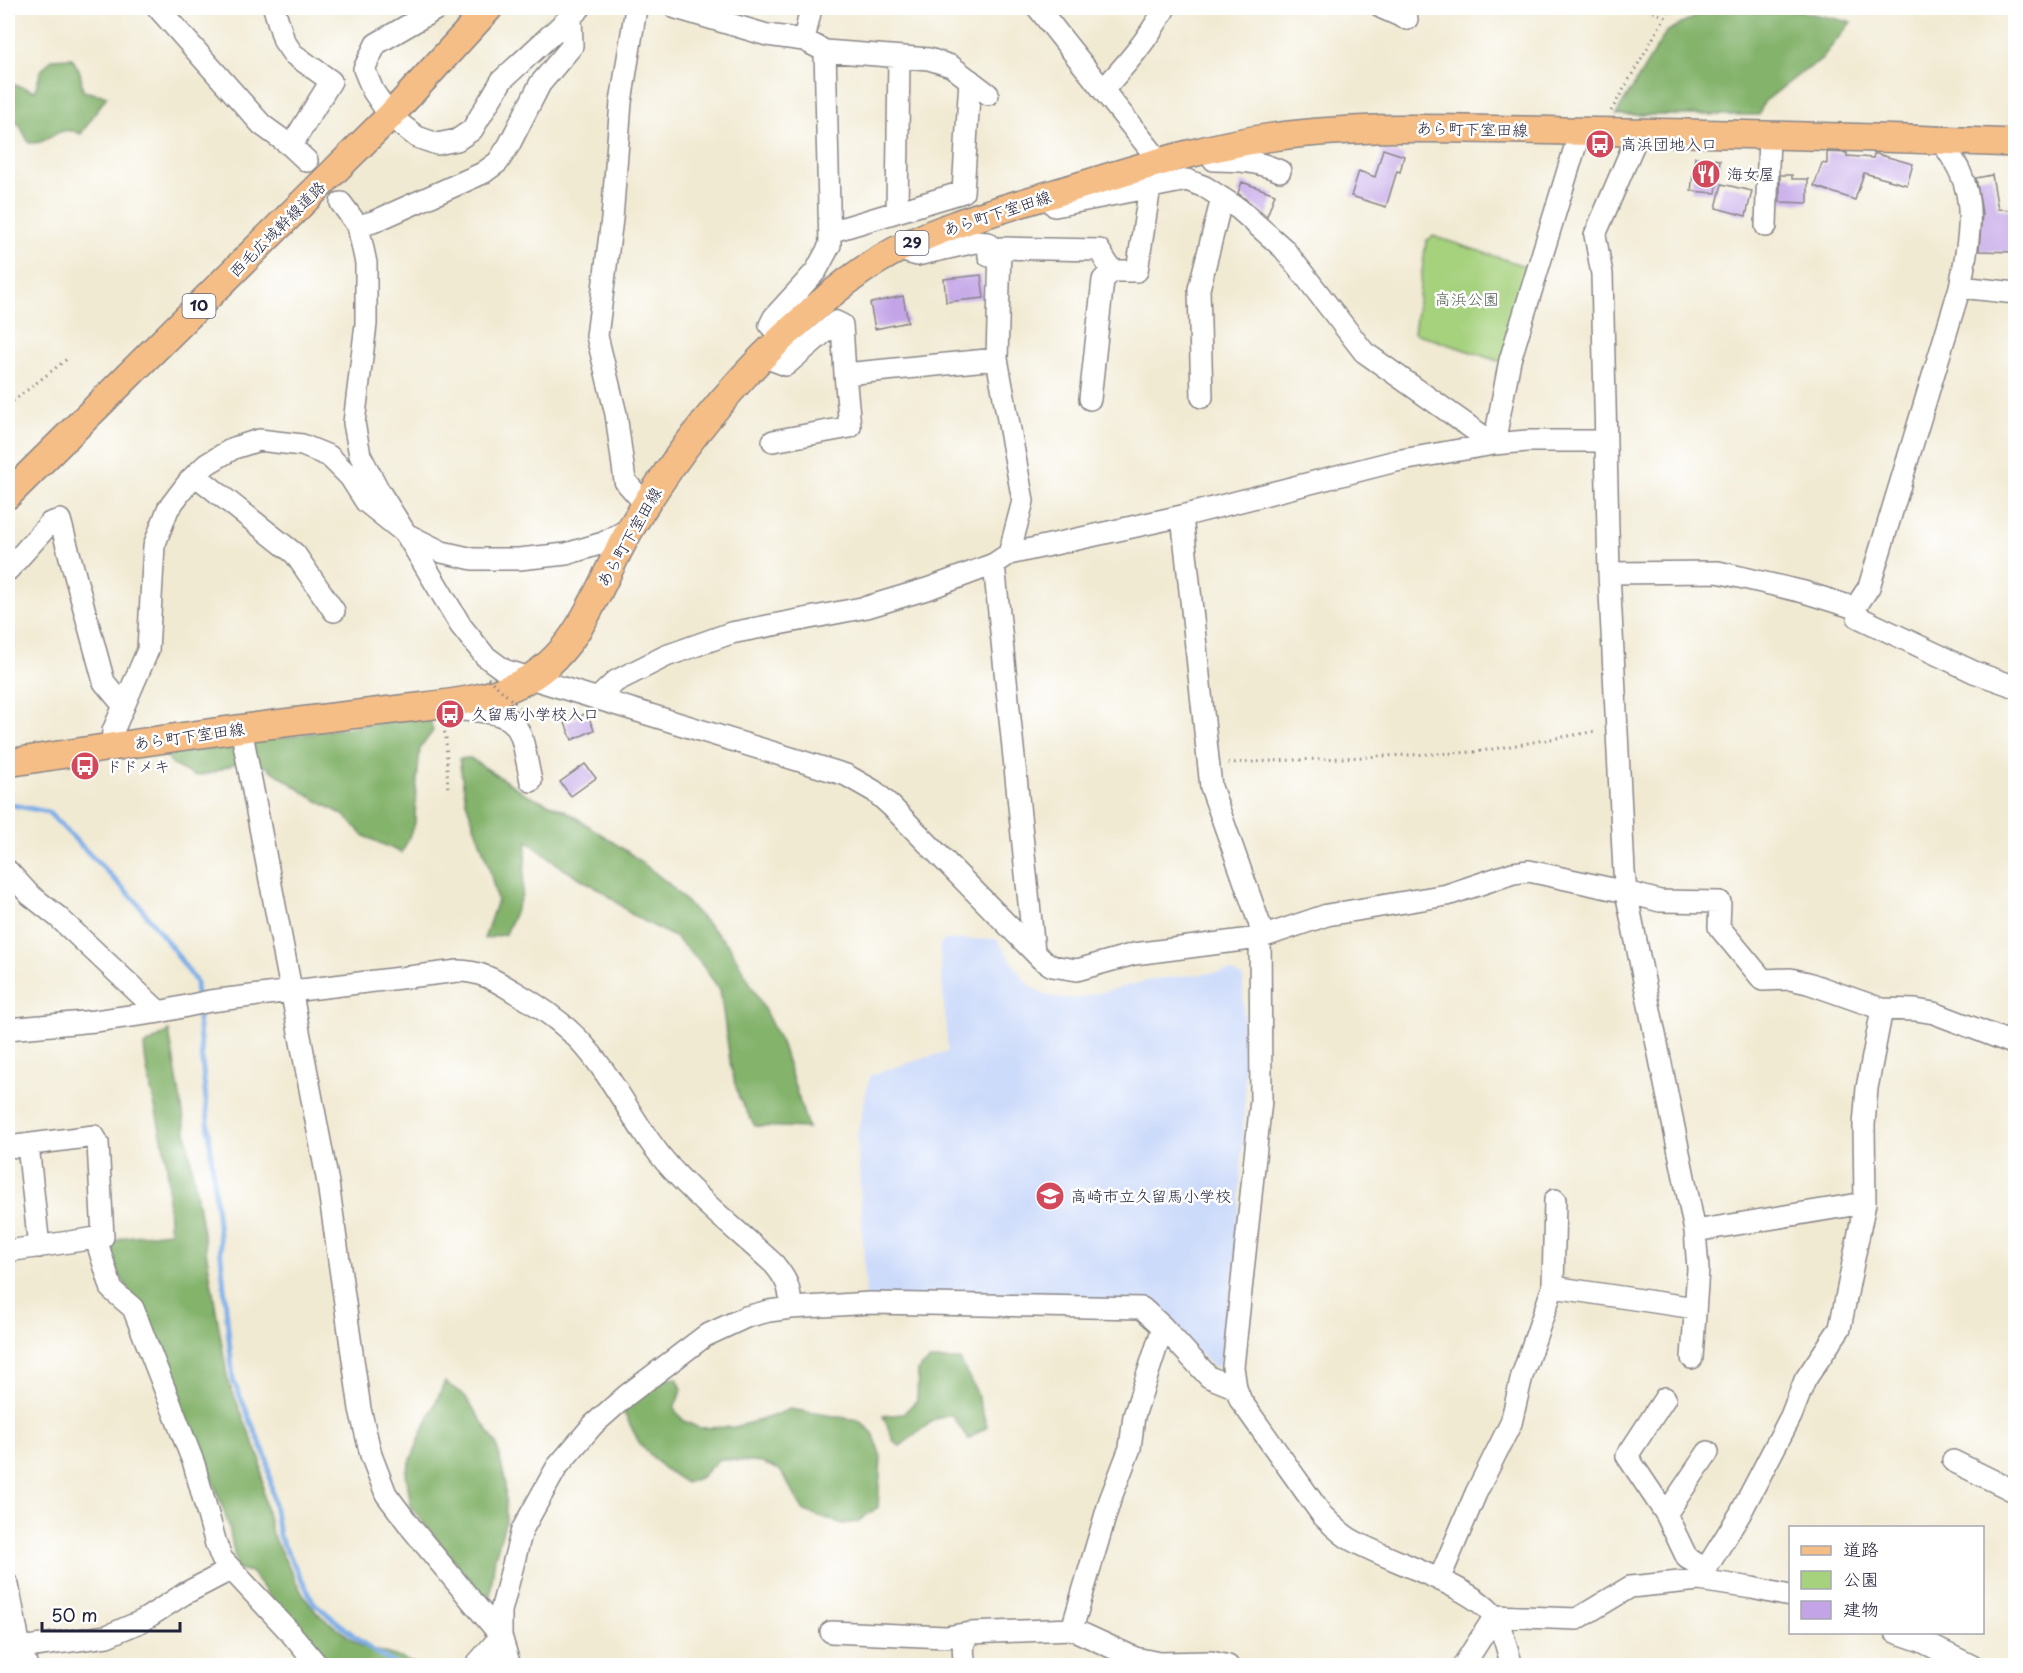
<svg xmlns="http://www.w3.org/2000/svg" width="2023" height="1673" viewBox="0 0 2023 1673" font-family="'Playpen Sans','Klee One',sans-serif">
<rect width="100%" height="100%" fill="#fff"/>
<filter id="ink" filterUnits="userSpaceOnUse"><feTurbulence type="fractalNoise" baseFrequency=".0167" numOctaves="2"/><feDisplacementMap in="SourceGraphic" scale="12" xChannelSelector="R" yChannelSelector="G"/><feConvolveMatrix kernelMatrix="1 2 1 2 8 2 1 2 1" color-interpolation-filters="sRGB"/></filter>
<filter id="wash" filterUnits="userSpaceOnUse"><feTurbulence type="fractalNoise" baseFrequency=".008" numOctaves="4" result="noise"/><feDisplacementMap in="SourceGraphic" scale="24" xChannelSelector="R" yChannelSelector="G"/><feGaussianBlur stdDeviation="1.35" result="paint"/><feColorMatrix in="noise" values="0 0 0 0 0 0 0 0 0 0 0 0 0 0 0 0 0 1.4 0 .05"/><feComposite in="paint" operator="in"/></filter>
<g filter="url(#wash)">
<rect width="100%" height="100%" fill="#f1ead3"/>
<path fill="#cddbfa" d="M997,939L1025,981L1040,992L1056,998L1074,999L1155,979L1231,971L1243,978L1245,1098L1236,1258L1220,1365L1214,1367L1146,1303L866,1299L857,1135L870,1075L948,1051L939,946L945,940Z"/>
<path fill="#a6d17d" stroke="#647a5c" stroke-width="1.5" d="M1433,236L1534,269L1504,363L1414,333L1426,241Z"/>
<path fill="#84b36c" stroke="#536a54" stroke-width="1.5" d="M1712,8H1801L1799,11L1851,22L1819,62L1801,73L1764,102L1759,115H1616L1666,32Z
M72,58L80,72L83,91L107,96L81,134C57,122 51,145 29,143L19,124L8,120V83L35,91L41,71L52,59Z
M429,715L433,731L420,748L416,791L415,823L402,853L364,836L345,816L311,797L265,766L239,762L212,773L194,776L173,765L166,755Z
M470,758L526,794L566,811L631,854L669,884L730,947L759,999L782,1045L808,1128L755,1126L739,1098L731,1068L720,990L700,962L676,938L631,914L604,892L564,869L527,841L522,895L506,934L484,939L497,900L489,867L466,802L459,759Z
M169,1031L228,1381L261,1461L264,1499L272,1534L301,1591L316,1612L361,1646L395,1656L417,1665H336L308,1655L275,1603L251,1572L237,1569L229,1526L207,1463L175,1399L139,1306L126,1286L112,1259L109,1244L125,1237L170,1232C167,1210 169,1188 167,1166C162,1126 147,1087 144,1046Z
M930,1360H960L976,1391L987,1427L968,1439L952,1415L935,1419L900,1446L894,1442L883,1416L903,1414L917,1400L918,1370Z
M677,1378L682,1389L674,1409L684,1421L699,1428L735,1427L770,1417L790,1409L858,1420L873,1433L881,1457L878,1507L857,1522L843,1524L804,1511L780,1470L762,1463L719,1459L701,1477L686,1483L663,1468L640,1444L624,1413L628,1402L663,1380Z
M445,1382L465,1396L496,1443L505,1480L506,1520L495,1557L489,1604L411,1507L406,1472L423,1430Z"/>
<g fill="none" stroke-linecap="round" stroke-linejoin="round">
<path stroke="#7bade7" stroke-width="5" d="M8,804L48,812L135,900L176,953L196,982L197,999
M197,1008L233,1380L267,1459L279,1536L314,1603L369,1648L398,1666"/>
</g>
<g id="blocks">
<path fill="#c2a4e7" d="M1383,149L1404,156L1400,172L1397,171L1386,207L1351,196L1359,171L1375,177Z
M1827,152L1847,153V156L1873,158L1874,154H1877L1913,164L1907,185L1864,173L1855,200L1814,186L1822,163L1827,164Z
M1695,157L1720,160L1716,193L1691,191Z
M1780,175H1792V179H1808V203L1780,202Z
M1992,175L1998,209L2016,210V252L1979,251L1982,213L1976,178Z
M1242,182L1275,194L1267,216L1238,193Z
M1722,184L1752,191L1746,216L1716,208Z
M981,275L984,298L946,302L944,279Z
M903,296L908,322L875,329L870,303Z
M587,713L594,730L572,740L565,723Z
M585,764L596,778L571,796L560,782Z"/>
</g>
</g>
<g filter="url(#ink)">
<use href="#blocks" fill-opacity="0" stroke="#8a8687" stroke-width="1.5"/>
<g fill="none" stroke-linecap="round" stroke-linejoin="round">
<g stroke="#8a8687" stroke-width="24">
<path id="minor" d="M158,8L262,125L291,146L307,161
M274,8L284,41L293,54L331,81L291,146
M438,8L376,44L364,69L373,91L390,116L417,137L437,144L457,140L472,130L502,80L580,8
M636,8L621,102L612,219L597,336L616,414L625,481L646,505
M676,8L767,35L804,40L825,51L830,245L816,271L774,317L770,325L782,338
M1038,8L1160,162
M1382,8L1407,19
M804,40L811,8
M825,51L929,59L951,66L988,94
M1103,90C1129,61 1146,42 1165,8
M1639,132L1595,235L1602,274L1609,573L1624,871L1626,892L1695,1231L1698,1269L1692,1358
M1206,150L1214,160C1238,160 1258,161 1280,171
M1047,196L1055,206L1187,180L1205,187L1239,209L1284,249L1364,352L1494,444L1510,360L1580,131
M341,203L358,226L366,263V324L354,423L360,455L379,491L406,534L442,552L473,559H519L566,554L603,543L631,528
M897,212L899,58
M358,226L373,222L483,173L498,162L509,145L540,84L572,46L571,16
M1766,226L1769,136
M830,232L963,192L970,80
M899,250L917,255L975,242L988,243L989,256
M1960,287L2016,293
M762,356L786,365L836,322L842,325L845,374L997,359
M1202,397L1199,289L1222,198
M1090,399L1103,280L1112,271
M773,441L850,427L845,374
M195,475L295,554L334,611
M1182,516L1211,787L1260,925L1261,1100L1233,1367L1236,1388L1241,1401L1322,1515C1331,1524 1340,1533 1350,1539C1385,1560 1477,1587 1495,1618C1504,1632 1507,1650 1512,1666
M1009,554L1023,501L997,359L1000,248L1099,250L1112,271H1137L1150,187
M994,564L1034,951
M8,570L50,523L60,520L104,682L124,706
M1609,573L1718,572L1804,592L1855,608L1869,587L1960,287C1967,250 1977,208 1960,172C1955,161 1947,150 1941,140
M1855,608L1858,617L1974,672L2016,687
M598,698L616,681L666,656L731,633L867,607L930,588L994,564L1009,554L1182,516L1396,461L1494,444L1527,441H1605
M455,702L461,710C525,712 519,726 531,781
M241,728L328,1183L360,1409L371,1455L386,1494L413,1530L501,1636L510,1666
M112,746L113,731L148,650L154,546L168,509L190,480L207,464L234,448L259,440L302,445L329,456L350,477L366,502L406,534L461,626L485,656L504,670L846,775L874,791L891,806L1041,959L1052,966L1077,970L1134,954L1259,938L1327,915L1447,895L1513,873L1529,871L1626,892L1660,901L1720,902L1719,927L1763,980L1790,979L1808,983L1882,1009L1916,1010L1934,1013L2015,1044L2016,1041
M8,871L29,894L58,917L159,1012
M8,1029L95,1021L159,1012L210,1001L458,971C480,971 495,980 513,991C536,1004 560,1020 579,1040C615,1078 635,1128 670,1167C701,1202 739,1232 774,1264C787,1280 790,1287 791,1308
M28,1145L39,1247
M8,1147L94,1136L98,1143L103,1237L8,1251
M1695,1231L1865,1203
M96,1239L112,1290L133,1308L194,1464L216,1544L222,1559L289,1631L318,1666
M1553,1287L1695,1308
M1665,1398L1627,1456L1666,1514
M1953,1461L2016,1492
M1706,1569L1687,1558L1666,1514L1708,1452
M1439,1580L1476,1493L1511,1423L1522,1376L1553,1287L1555,1200
M1699,1580L1740,1514L1791,1416L1805,1380L1840,1328L1865,1203L1864,1125L1867,1088L1882,1009
M8,1585L20,1648L27,1666
M1072,1629L1110,1500L1130,1448L1134,1416L1163,1327
M831,1632L946,1637L970,1633
M1895,1632L1921,1641L1972,1666
M20,1648L107,1636L142,1621L184,1594L230,1570
M475,1666L501,1636V1611L522,1530L557,1467L593,1425L627,1395L705,1336L746,1317L769,1311L791,1308L870,1303L1142,1308L1163,1327L1209,1377L1236,1388
M965,1666C963,1652 961,1644 970,1633L1072,1629L1135,1658L1159,1663L1211,1662L1228,1666
M1463,1666L1495,1616L1577,1619L1630,1587L1699,1580L1752,1588L1790,1596"/>
</g>
<g stroke="#8a8687" stroke-width="30">
<path id="major" d="M8,495L390,116L489,8
M8,763C108,747 208,732 308,720C342,716 375,712 409,708C449,703 493,700 528,679C585,646 601,575 634,523C684,441 741,371 814,309C834,291 854,275 877,261C931,228 996,211 1055,193C1127,172 1199,147 1273,137C1370,124 1468,129 1565,131C1715,133 1866,137 2016,143"/>
</g>
<path stroke="#8a8687" stroke-width="3" stroke-dasharray="1.5 4.5" stroke-linecap="butt" d="M1665,17L1672,8
M1611,111L1665,17L1646,8
M8,405L67,359
M443,726L446,738L448,791
M1228,763L1476,752L1597,731"/>
<use href="#minor" stroke="#fff" stroke-width="21"/>
<use href="#major" stroke="#f6be87" stroke-width="27"/>
<path stroke="#8a8687" stroke-width="3" stroke-dasharray="1.5 4.5" stroke-linecap="butt" d="M488,678L520,708"/>
</g>
</g>
<defs>
<g id="bus-disc" transform="scale(1.5)"><circle r="9.5" fill="#d1495b" stroke="#fff"/><path d="M-5-6H5V4H4V6H2V4H-2V6H-4V4H-5ZM-3.5-4V0h7V-4ZM-3.5 1.2v1.5H-2V1.2ZM2 1.2v1.5H3.5V1.2Z" fill="#fff"/></g>
<g id="restaurant-disc" transform="scale(1.5)"><circle r="9.5" fill="#d1495b" stroke="#fff"/><path d="M-5-6h1v4h1v-4h1v4h1v-4h1v5L-1.5 .5V6h-2V.5L-5-1ZM5-6V6H3V1.5H1.5Q1.5-4 5-6Z" fill="#fff"/></g>
<g id="school-disc" transform="scale(1.5)"><circle r="9.5" fill="#d1495b" stroke="#fff"/><path d="M0-5L7-2L0 1L-7-2ZM-4 1L0 2.5L4 1V4Q0 6-4 4Z" fill="#fff"/></g>
</defs>
<g fill-rule="evenodd">
<use href="#bus-disc" x="1600" y="144"/>
<use href="#restaurant-disc" x="1706" y="174"/>
<use href="#bus-disc" x="450" y="714"/>
<use href="#bus-disc" x="85" y="766"/>
<use href="#school-disc" x="1050" y="1196"/>
</g>
<g text-anchor="middle" stroke-width="5" stroke-linejoin="round" paint-order="stroke">
<g fill="#fff" stroke="#646476" stroke-width="1.5">
<rect x="895.5" y="231" width="33" height="24" rx="4.5"/>
<rect x="182.5" y="294" width="33" height="24" rx="4.5"/>
</g>
<g font-size="15" font-weight="bold" fill="#22223b">
<text x="912" y="248">29</text>
<text x="199" y="311">10</text>
</g>
<g font-size="16" fill="#22223b" stroke="#fff">
<text transform="translate(1472 129) rotate(1)" y="6">あら町下室田線</text>
<text transform="translate(997 213) rotate(-18)" y="6">あら町下室田線</text>
<text transform="translate(277 229) rotate(-45)" y="6">西毛広域幹線道路</text>
<text transform="translate(629 537) rotate(-60)" y="6">あら町下室田線</text>
<text transform="translate(189 736) rotate(-8)" y="6">あら町下室田線</text>
</g>
<g font-size="16" fill="#22223b" stroke="#fff" text-anchor="start">
<text x="1621" y="150">高浜団地入口</text>
<text x="1727" y="180">海女屋</text>
<text x="471" y="720">久留馬小学校入口</text>
<text x="106" y="772">ドドメキ</text>
<text x="1071" y="1202">高崎市立久留馬小学校</text>
</g>
<g font-size="16" fill="#505f52" stroke="#fff">
<text x="1467" y="305">高浜公園</text>
</g>
</g>
<rect width="2023" height="1673" fill="none" stroke="#fff" stroke-width="30"/>
<rect x="1789" y="1526" width="195" height="108" fill="#ffffff" stroke="#a7a7b1" stroke-width="1.5"/>
<rect x="1801" y="1546" width="30" height="9" fill="#f6be87" stroke="#a7a7b1" stroke-width="1.5"/>
<text x="1843" y="1556" font-size="18" fill="#22223b">道路</text>
<rect x="1801" y="1571" width="30" height="18" fill="#a6d17d" stroke="#a7a7b1" stroke-width="1.5"/>
<text x="1843" y="1586" font-size="18" fill="#22223b">公園</text>
<rect x="1801" y="1601" width="30" height="18" fill="#c2a4e7" stroke="#a7a7b1" stroke-width="1.5"/>
<text x="1843" y="1616" font-size="18" fill="#22223b">建物</text>
<path d="M42 1622v9h138v-9" fill="none" stroke="#22223b" stroke-width="3"/>
<text x="51" y="1622" font-size="18" fill="#22223b" stroke="#ffffff" stroke-width="4.5" paint-order="stroke">50 m</text>
</svg>
